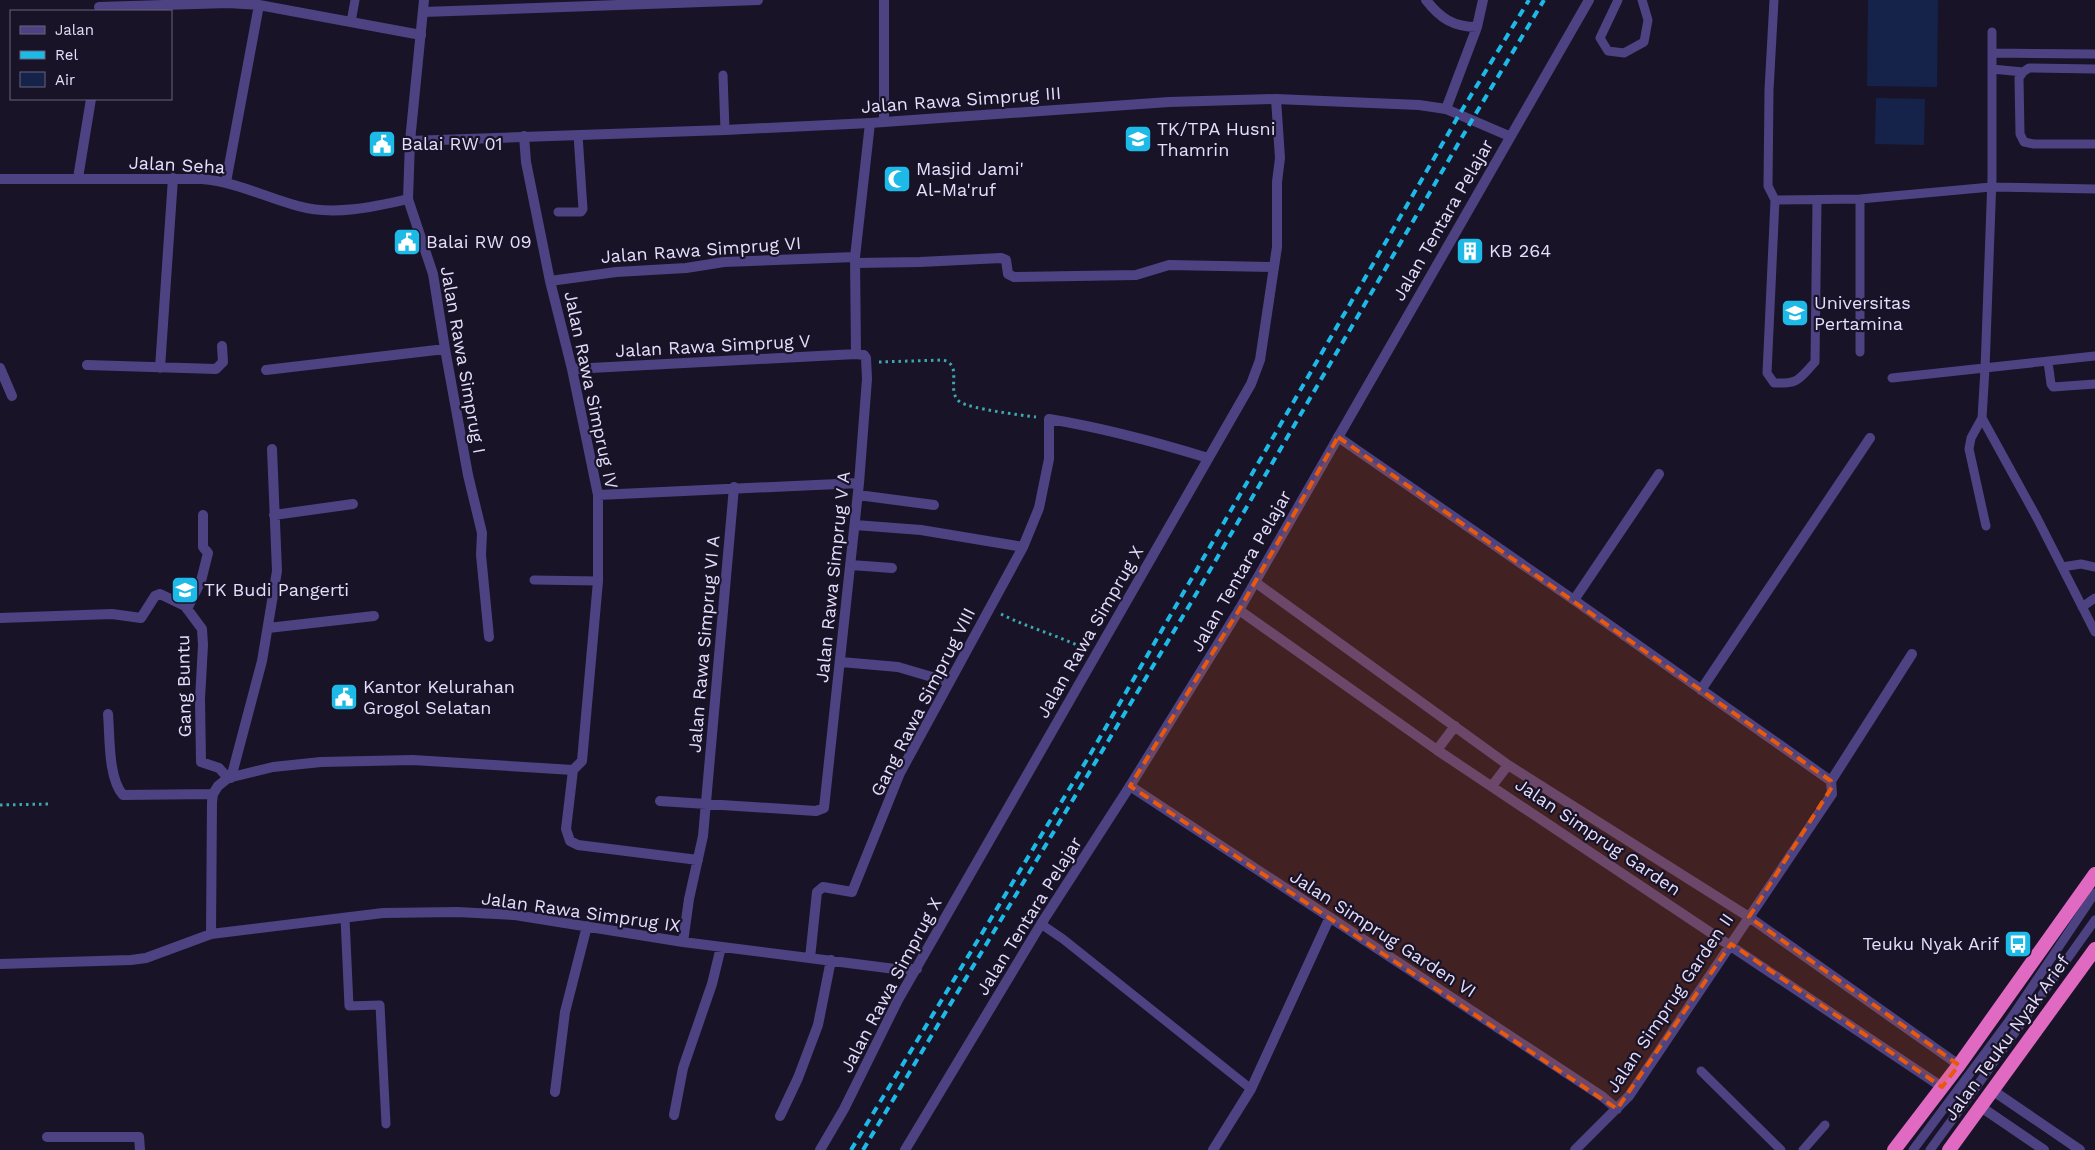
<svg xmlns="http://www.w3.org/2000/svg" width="2095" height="1150" viewBox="0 0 2095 1150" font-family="'Work Sans',sans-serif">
<rect width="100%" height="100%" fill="#191328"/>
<path fill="#15234a" d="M1868,0H1938L1937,87L1867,86Z
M1876,98L1925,99L1924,145L1875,144Z"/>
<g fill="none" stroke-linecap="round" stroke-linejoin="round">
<path stroke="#3da8af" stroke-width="3" stroke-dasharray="2.5 4" stroke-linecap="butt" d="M879,362L943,360C964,365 945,391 960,402C971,409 1020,415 1036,417
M1001,614C1028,628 1058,635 1085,649
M0,805L48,804"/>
<path stroke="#4d4382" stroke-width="9" d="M1618,0L1600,38L1608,51L1624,53L1644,42L1648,20L1642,0
M1774,0L1769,90L1768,186L1775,200L1860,199L1991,187L2095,189
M351,22L355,0
M1992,32V178L1985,369L1982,418L2037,518L2095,632
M1992,53L2095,54
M1992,69L2023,72
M2095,69L2029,68L2023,72L2019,78L2020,134L2024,142L2034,144H2095
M723,75L725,130
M1775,200L1767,373L1774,383C1799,384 1798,380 1815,362L1817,201
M558,212H581L583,209L578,135
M1860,352V199
M2048,362L2051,384L2053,387L2095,384
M1892,378L2095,356
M1982,418L1971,438L1969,449L1986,526
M2062,567L2081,564L2095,567
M534,580L598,581
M2082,607L2095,598
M345,918L349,1006L380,1005L386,1124
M1041,924L1063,939L1251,1089
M1701,1071L1781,1150
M1803,1150L1825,1125
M1913,1150L2009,1021L2095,893
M1930,1150L1974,1090L2095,920"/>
<path stroke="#4d4382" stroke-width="10" d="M1426,0C1440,18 1453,27 1477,27
M99,7L228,3L259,5L421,35
M423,12L758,0
M1446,109L1477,27L1483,0
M884,121V0
M524,136L526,162L550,281L572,369L598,495V581L582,761L573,770
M78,178L91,99
M226,182L259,5
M408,199L433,274L445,349L468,475L482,533L481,555L489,637
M856,263L920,262L1001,258L1006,260L1008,274L1014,277L1136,275L1169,265L1274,267
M550,281L616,272L686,268L724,262L855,257
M856,354L855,257L870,123
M87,365L216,369L223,362L222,346
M0,368L12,396
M160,368L173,178
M572,369L856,354L864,355L866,358L867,379L859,483L824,808L816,811L660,801
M266,370L445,349
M1338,437L1574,600L1831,781
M598,495L859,483
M858,495L934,505
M274,515L353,504
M855,525L921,530L1023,547
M851,565L892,568
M1255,582L1508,765L1749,917L1959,1065
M1574,600L1659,474
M187,609L201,581L208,553L203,547V515
M1239,610L1437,750L1942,1087
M0,618L112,614L141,618L155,596L160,594L185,606L202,629L203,645L200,699L201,762L219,768L228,778
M268,628L374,616
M841,662L898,667L949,682
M1701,690L1870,438
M108,714C110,737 108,778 123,795L213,794
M1437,750L1455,726
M573,770L566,829L570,841L578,845L698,860
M231,778L262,661L277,571L272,449
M1831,781L1912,654
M1130,786L1603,1097L1617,1109
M1492,786L1508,765
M211,934L212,802L213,794L218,786L228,778L273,767L321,762L413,760L573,770
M683,942L689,899L703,836L734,487
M810,958L817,892L823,887L852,892L900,773L1023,547L1039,508L1049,459V419C1104,428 1156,442 1208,458
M0,964L131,960L146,958L211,934L383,913L457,912L515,915L683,942L895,969H917
M1992,1090L2080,1150
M555,1092L565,1012L587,926
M1981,1107L2044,1150
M674,1115L683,1068L712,984L721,947
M780,1116L798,1078L818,1025L831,960
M47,1137H139L140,1150
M820,1150L844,1109L898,1000L1251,384L1260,360L1277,247V182L1280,158L1276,99
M1213,1150L1251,1089L1329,919
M1575,1150L1629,1096L1832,794L1831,781"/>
<path stroke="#4d4382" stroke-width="10" d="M410,141L725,130L870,123L1169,102L1276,99L1419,105L1446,109L1509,136
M0,179H202C236,182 265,197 298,206C333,216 374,207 408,199L410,141L424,0
M905,1150L1041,924L1130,786L1239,610L1589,0"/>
<path stroke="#e06ac2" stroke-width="14" d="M1894,1150L1959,1065L2095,874
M1949,1150L2095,949"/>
<path stroke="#1dbae8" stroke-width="4" stroke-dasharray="8 6" stroke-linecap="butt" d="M851,1150L1091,753L1459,115L1529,0
M863,1150L1192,601L1472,120L1544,0"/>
</g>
<path fill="#e8590c" fill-opacity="0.2" stroke="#e8590c" stroke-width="4" stroke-dasharray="10 6" stroke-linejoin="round" d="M1338,437L1831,781L1832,787L1749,917L1959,1065L1942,1087L1731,944L1617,1109L1130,786L1239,610Z"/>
<defs>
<g id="school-square" transform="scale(1.4375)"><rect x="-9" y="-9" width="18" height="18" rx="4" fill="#1dbae8" stroke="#191328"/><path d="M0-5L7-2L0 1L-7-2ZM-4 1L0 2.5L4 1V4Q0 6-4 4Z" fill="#fff"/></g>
<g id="civic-square" transform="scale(1.4375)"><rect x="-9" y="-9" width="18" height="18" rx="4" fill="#1dbae8" stroke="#191328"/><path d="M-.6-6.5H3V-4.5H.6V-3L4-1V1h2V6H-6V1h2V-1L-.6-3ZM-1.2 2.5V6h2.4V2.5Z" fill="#fff"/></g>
<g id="mosque-square" transform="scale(1.4375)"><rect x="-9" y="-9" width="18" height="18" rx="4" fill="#1dbae8" stroke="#191328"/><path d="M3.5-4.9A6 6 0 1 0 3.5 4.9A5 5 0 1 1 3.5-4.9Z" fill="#fff"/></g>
<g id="building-square" transform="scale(1.4375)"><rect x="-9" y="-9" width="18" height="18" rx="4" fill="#1dbae8" stroke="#191328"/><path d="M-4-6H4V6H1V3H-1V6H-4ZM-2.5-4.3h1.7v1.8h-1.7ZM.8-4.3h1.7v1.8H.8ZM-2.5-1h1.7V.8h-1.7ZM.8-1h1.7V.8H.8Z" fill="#fff"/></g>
<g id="university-square" transform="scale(1.4375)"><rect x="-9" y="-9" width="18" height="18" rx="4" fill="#1dbae8" stroke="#191328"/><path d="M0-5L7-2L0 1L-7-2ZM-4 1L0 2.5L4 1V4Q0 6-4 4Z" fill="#fff"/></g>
<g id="bus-square" transform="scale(1.4375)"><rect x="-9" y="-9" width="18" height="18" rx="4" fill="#1dbae8" stroke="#191328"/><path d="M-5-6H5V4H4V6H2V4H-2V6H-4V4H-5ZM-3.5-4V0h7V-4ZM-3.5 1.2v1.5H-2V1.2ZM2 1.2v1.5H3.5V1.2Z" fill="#fff"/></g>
</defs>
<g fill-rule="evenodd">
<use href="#school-square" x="1138" y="139"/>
<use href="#civic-square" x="382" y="144"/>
<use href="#mosque-square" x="897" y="179"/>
<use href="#civic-square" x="407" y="242"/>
<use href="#building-square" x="1470" y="251"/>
<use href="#university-square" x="1795" y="313"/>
<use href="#school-square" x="185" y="590"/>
<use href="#civic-square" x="344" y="697"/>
<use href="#bus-square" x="2018" y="944"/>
</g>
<g text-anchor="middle" stroke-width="4.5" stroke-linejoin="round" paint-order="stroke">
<g font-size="18" fill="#e4ddfc" stroke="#191328">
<text transform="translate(961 100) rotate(-4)" y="6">Jalan Rawa Simprug III</text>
<text transform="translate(177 165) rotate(3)" y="6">Jalan Seha</text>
<text transform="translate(1443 220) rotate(-60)" y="6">Jalan Tentara Pelajar</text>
<text transform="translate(701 250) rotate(-4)" y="6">Jalan Rawa Simprug VI</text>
<text transform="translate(713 346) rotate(-3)" y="6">Jalan Rawa Simprug V</text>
<text transform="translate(463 360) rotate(80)" y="6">Jalan Rawa Simprug I</text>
<text transform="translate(591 390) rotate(78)" y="6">Jalan Rawa Simprug IV</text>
<text transform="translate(1241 571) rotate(-60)" y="6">Jalan Tentara Pelajar</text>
<text transform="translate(833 577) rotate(-84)" y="6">Jalan Rawa Simprug V A</text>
<text transform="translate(1090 632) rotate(-60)" y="6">Jalan Rawa Simprug X</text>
<text transform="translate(704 644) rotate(-85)" y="6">Jalan Rawa Simprug VI A</text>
<text transform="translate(184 686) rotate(-91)" y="6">Gang Buntu</text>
<text transform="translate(923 702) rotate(-63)" y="6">Gang Rawa Simprug VIII</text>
<text transform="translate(1598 837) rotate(34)" y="6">Jalan Simprug Garden</text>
<text transform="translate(581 912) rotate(8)" y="6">Jalan Rawa Simprug IX</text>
<text transform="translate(1029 916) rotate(-58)" y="6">Jalan Tentara Pelajar</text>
<text transform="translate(1383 934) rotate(33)" y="6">Jalan Simprug Garden VI</text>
<text transform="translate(891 985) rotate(-62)" y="6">Jalan Rawa Simprug X</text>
<text transform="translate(1670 1003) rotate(-56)" y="6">Jalan Simprug Garden II</text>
<text transform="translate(2007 1038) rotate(-54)" y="6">Jalan Teuku Nyak Arief</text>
</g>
<g font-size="18" fill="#e4ddfc" stroke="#191328" text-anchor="start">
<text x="1157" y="135">TK/TPA Husni<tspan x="1157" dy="21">Thamrin</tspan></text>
<text x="401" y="150">Balai RW 01</text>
<text x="916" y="175">Masjid Jami'<tspan x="916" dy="21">Al-Ma'ruf</tspan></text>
<text x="426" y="248">Balai RW 09</text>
<text x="1489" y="257">KB 264</text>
<text x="1814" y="309">Universitas<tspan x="1814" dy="21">Pertamina</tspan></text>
<text x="204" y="596">TK Budi Pangerti</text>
<text x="363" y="693">Kantor Kelurahan<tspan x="363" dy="21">Grogol Selatan</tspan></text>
<text x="1999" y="950" text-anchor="end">Teuku Nyak Arif</text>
</g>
</g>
<rect x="10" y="10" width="162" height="90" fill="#191328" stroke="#6a647d"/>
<rect x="20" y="26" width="25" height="8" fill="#4d4382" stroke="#6a647d"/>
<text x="55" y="35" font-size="15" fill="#e4ddfc">Jalan</text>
<rect x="20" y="51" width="25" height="8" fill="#1dbae8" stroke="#6a647d"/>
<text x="55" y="60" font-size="15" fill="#e4ddfc">Rel</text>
<rect x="20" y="72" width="25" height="15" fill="#15234a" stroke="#6a647d"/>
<text x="55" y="85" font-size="15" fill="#e4ddfc">Air</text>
</svg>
